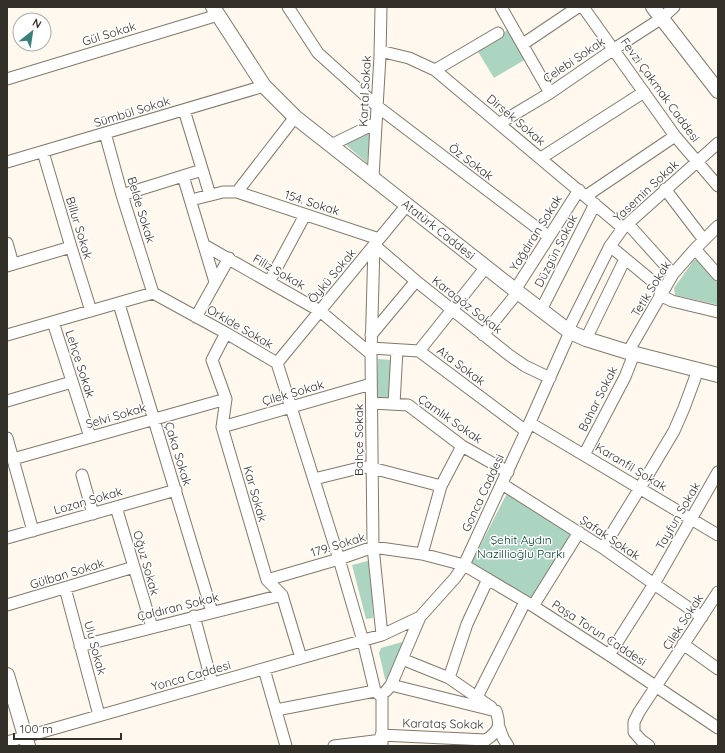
<svg xmlns="http://www.w3.org/2000/svg" width="725" height="753" viewBox="0 0 725 753" font-family="Quicksand,sans-serif">
<rect width="100%" height="100%" fill="#fff8ef"/>
<path fill="#acd5c1" d="M509,29L526,59L494,78L477,50Z
M370,132L367,163L345,144Z
M694,260H697L718,283V305L675,295L674,288Z
M378,359L392,360L390,399L376,398Z
M507,493L573,534L531,598L471,564Z
M371,560L373,618L366,619L352,565Z
M402,642H404L388,680L385,679L379,653L381,648Z"/>
<g fill="none" stroke-linecap="round" stroke-linejoin="round">
<g stroke="#83796b" stroke-width="13">
<path id="minor" d="M288,7L318,53L378,107L549,237
M501,7L550,93
M583,7L675,136L718,186
M523,44L578,7
M380,51L409,58L435,70L623,228
M435,70L498,33
M7,79L218,15
M184,110L210,195
M500,123L550,93L614,49L662,18L674,7
M105,133L122,195L153,293
M331,145L376,123
M43,152L71,247L91,311
M541,158L644,92
M7,162L264,86
M183,176L215,282
M373,177L380,56L381,7
M665,189L704,240
M237,192L295,117
M122,195L202,170
M586,196L675,136
M191,200L223,192H237L379,239
M628,224L673,274
M7,243L13,264
M204,245L320,311L371,354
M374,245L371,354L373,547L382,635
M374,245L416,281L509,355L525,366L550,378
M610,246L663,290
M695,249L718,275
M7,266L71,247
M269,282L305,215
M515,290L579,190
M660,295L672,301L718,312
M119,304L212,612
M541,310L595,204
M196,317L229,258
M53,322L90,437
M568,330L610,246L623,228L718,143
M226,333L212,360L226,399L222,427L267,580L282,595L301,658
M7,335L153,293L226,333L277,363L339,559L363,641L375,691L382,697V746
M371,335L416,281
M483,335L518,292
M586,339L625,259
M371,348L419,351L526,431
M419,351L486,267
M628,352L673,274L695,249L718,226
M277,363L407,205
M7,401L72,382
M372,403L408,405L462,446L508,472
M394,404L397,350
M530,423L718,535
M222,427L371,384
M7,438L33,531
M584,455L625,377L634,354
M13,459L226,399
M82,475L93,514
M314,479L363,467L372,468L441,486
M502,484L603,548L654,584L702,617
M116,507L152,627
M7,538L176,490
M603,548L640,488L674,431L684,408L698,370
M422,554L441,486L462,446
M267,580L339,559L373,547L422,554L464,565L533,606L609,655L718,728
M65,588L99,715
M7,605L134,567
M533,606L579,532
M194,616L212,683
M683,644L718,669
M80,646L282,595
M609,655L654,584L718,472
M402,659L449,678L491,707
M264,669L286,746
M449,678L467,624L488,579
M391,685L496,711
M386,691L391,685L420,617
M477,697L525,602
M276,710L375,691
M499,727L503,738L508,746
M381,735L486,740C499,731 501,726 496,711
M7,742L382,635L420,617L455,578L464,565L526,431L570,332
M334,746L382,740
M649,746L641,740L634,732V722L639,712L718,592"/>
</g>
<g stroke="#83796b" stroke-width="16">
<g id="major">
<path id="s1" d="M213,7L264,86L295,117L515,290L570,332L586,339L628,352L718,375"/>
<path d="M653,7L718,91"/>
<path d="M7,675L28,746"/>
</g>
</g>
<use href="#minor" stroke="#fff" stroke-width="11"/>
<use href="#major" stroke="#fff" stroke-width="14"/>
</g>
<g text-anchor="middle" stroke-width="3" stroke-linejoin="round" paint-order="stroke">
<g font-size="12" fill="#332f29" stroke="#fff">
<text transform="translate(109 34) rotate(-17)" y="4">Gül Sokak</text>
<text transform="translate(574 60) rotate(-34)" y="4">Çelebi Sokak</text>
<text transform="translate(660 90) rotate(54)" y="4">Fevzi Çakmak Caddesi</text>
<text transform="translate(365 91) rotate(-87)" y="4">Kartal Sokak</text>
<text transform="translate(132 112) rotate(-17)" y="4">Sümbül Sokak</text>
<text transform="translate(516 120) rotate(40)" y="4">Dirsek Sokak</text>
<text transform="translate(471 162) rotate(37)" y="4">Öz Sokak</text>
<text transform="translate(646 191) rotate(-43)" y="4">Yasemin Sokak</text>
<text transform="translate(312 203) rotate(18)" y="4">154. Sokak</text>
<text transform="translate(141 210) rotate(73)" y="4">Belde Sokak</text>
<text transform="translate(79 228) rotate(73)" y="4">Billur Sokak</text>
<text dy="4" stroke="none"><textPath href="#s1" startOffset="320">Atatürk Caddesi</textPath></text>
<text transform="translate(536 233) rotate(-58)" y="4">Yağdıran Sokak</text>
<text transform="translate(556 251) rotate(-63)" y="4">Düzgün Sokak</text>
<text transform="translate(279 272) rotate(30)" y="4">Filiz Sokak</text>
<text transform="translate(332 276) rotate(-50)" y="4">Öykü Sokak</text>
<text transform="translate(651 289) rotate(-58)" y="4">Tetik Sokak</text>
<text transform="translate(467 305) rotate(38)" y="4">Karagöz Sokak</text>
<text transform="translate(240 327) rotate(30)" y="4">Orkide Sokak</text>
<text transform="translate(80 364) rotate(72)" y="4">Lehçe Sokak</text>
<text transform="translate(461 366) rotate(37)" y="4">Ata Sokak</text>
<text transform="translate(293 393) rotate(-16)" y="4">Çilek Sokak</text>
<text transform="translate(598 399) rotate(-63)" y="4">Bahar Sokak</text>
<text transform="translate(116 416) rotate(-16)" y="4">Selvi Sokak</text>
<text transform="translate(450 419) rotate(35)" y="4">Çamlık Sokak</text>
<text transform="translate(359 440) rotate(-90)" y="4">Bahçe Sokak</text>
<text transform="translate(178 454) rotate(73)" y="4">Çaka Sokak</text>
<text transform="translate(631 467) rotate(31)" y="4">Karanfil Sokak</text>
<text transform="translate(483 493) rotate(-65)" y="4">Gonca Caddesi</text>
<text transform="translate(255 494) rotate(74)" y="4">Kar Sokak</text>
<text transform="translate(88 501) rotate(-16)" y="4">Lozan Sokak</text>
<text transform="translate(678 516) rotate(-60)" y="4">Tayfun Sokak</text>
<text transform="translate(610 538) rotate(34)" y="4">Şafak Sokak</text>
<text transform="translate(338 545) rotate(-17)" y="4">179. Sokak</text>
<text transform="translate(146 563) rotate(74)" y="4">Oğuz Sokak</text>
<text transform="translate(67 574) rotate(-17)" y="4">Gülban Sokak</text>
<text transform="translate(178 607) rotate(-14)" y="4">Çaldıran Sokak</text>
<text transform="translate(683 622) rotate(-57)" y="4">Çilek Sokak</text>
<text transform="translate(599 633) rotate(33)" y="4">Paşa Torun Caddesi</text>
<text transform="translate(95 648) rotate(75)" y="4">Ulu Sokak</text>
<text transform="translate(191 676) rotate(-16)" y="4">Yonca Caddesi</text>
<text transform="translate(443 724) rotate(1)" y="4">Karataş Sokak</text>
</g>
<g font-size="12" fill="#03422d" stroke="#fff">
<text x="521" y="544">Şehit Aydın<tspan x="521" dy="14">Nazillioğlu Parkı</tspan></text>
</g>
</g>
<rect width="725" height="753" fill="none" stroke="#332f29" stroke-width="16"/>
<g transform="translate(32 32) rotate(30)"><circle r="19" fill="#ffffff" stroke="#adaca9"/>
<path d="M0-3L7 15L0 10L-7 15Z" fill="#398078"/>
<text y="-6" font-size="11" font-weight="bold" text-anchor="middle" fill="#332f29">N</text>
</g>
<path d="M14 733v6h107v-6" fill="none" stroke="#332f29" stroke-width="2"/>
<text x="20" y="733" font-size="12" fill="#332f29" stroke="#ffffff" stroke-width="3" paint-order="stroke">100 m</text>
</svg>
